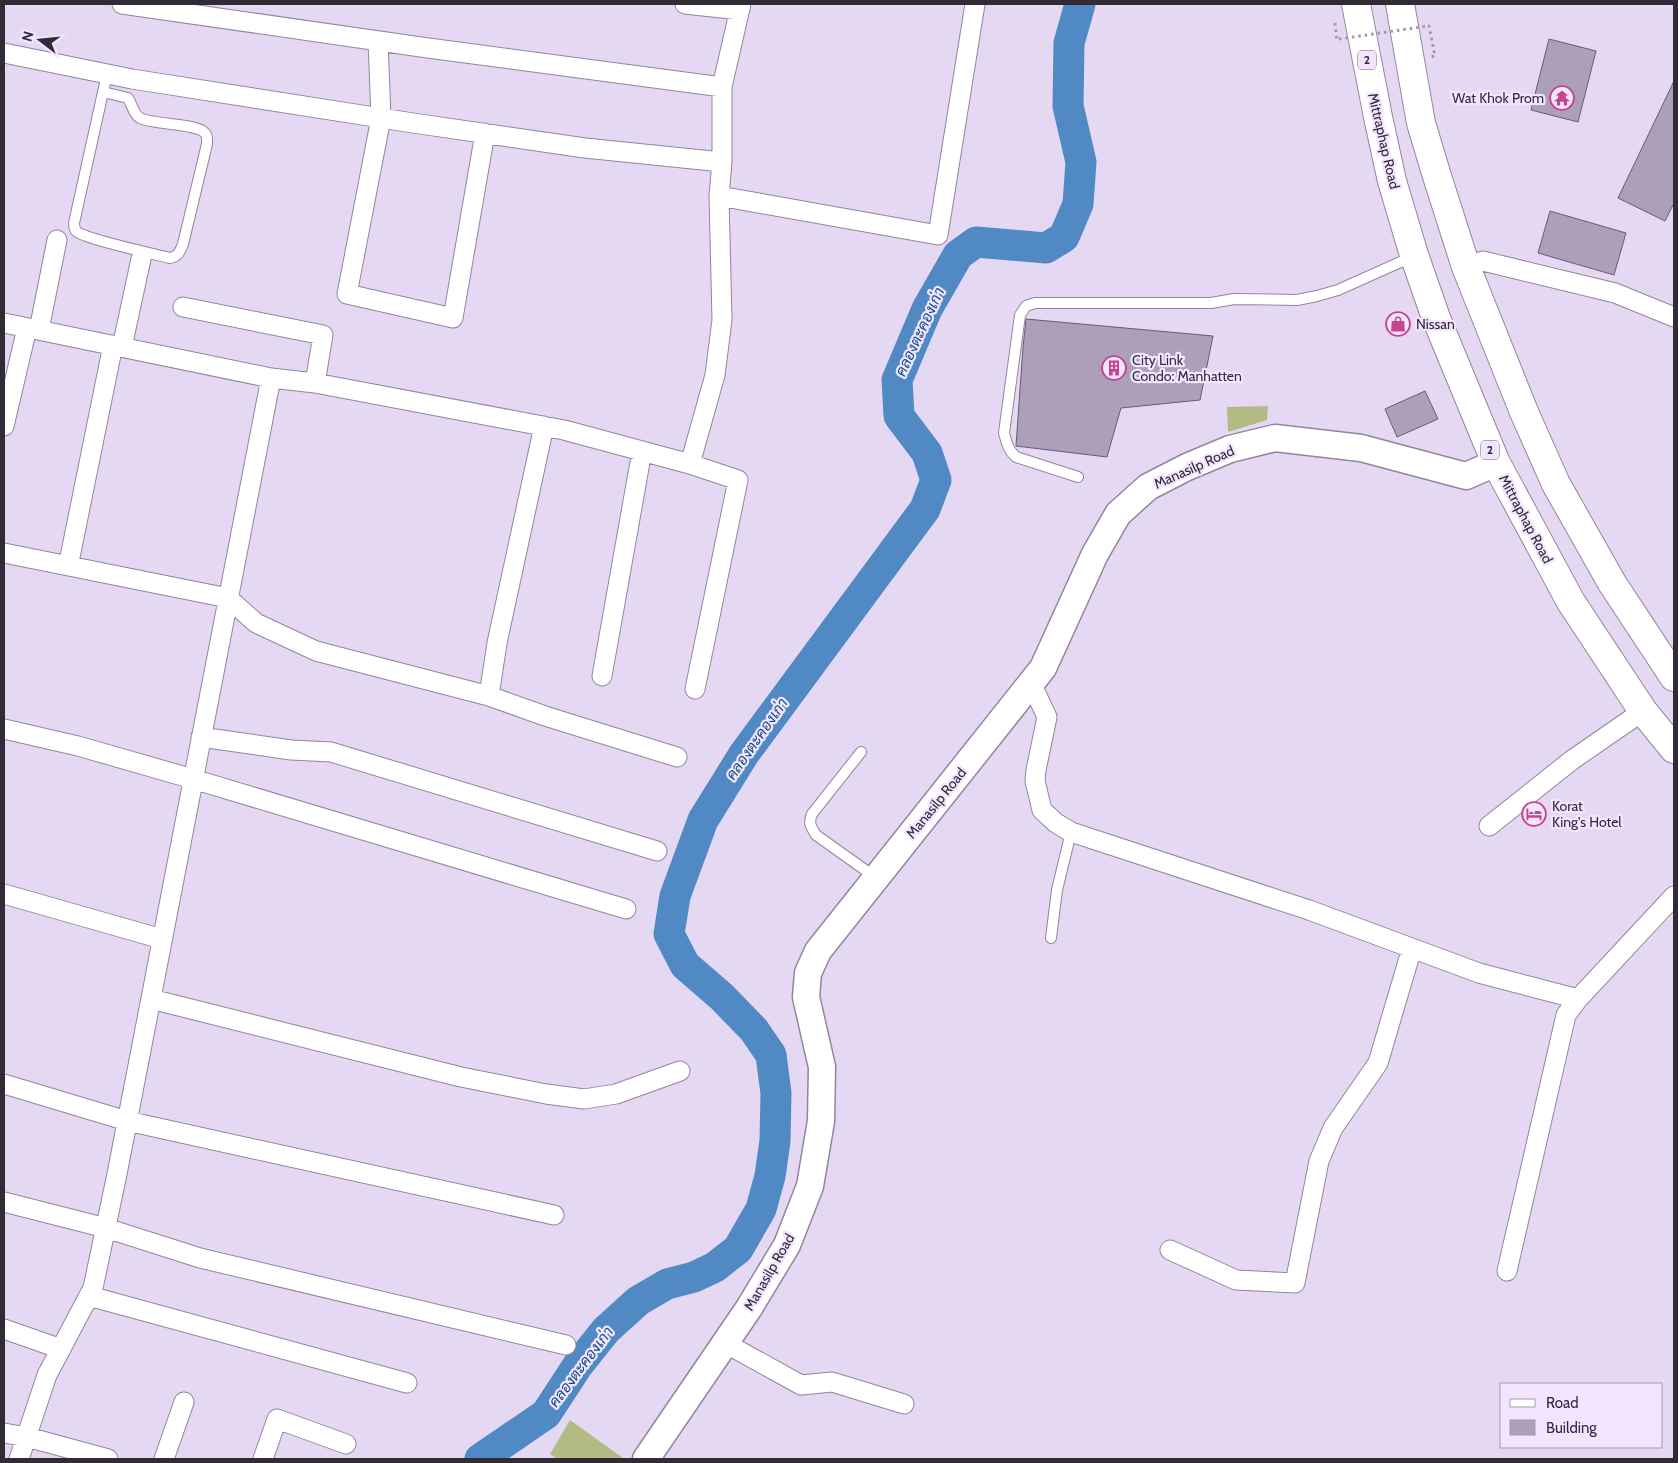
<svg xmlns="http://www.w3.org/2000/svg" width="1678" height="1463" viewBox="0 0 1678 1463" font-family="Cabin,Sarabun,sans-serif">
<rect width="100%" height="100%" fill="#e5d8f2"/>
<path fill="#b3bb85" d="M1268,406L1267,420L1228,432L1227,407Z
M570,1420L623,1458L622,1459H557L550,1454Z"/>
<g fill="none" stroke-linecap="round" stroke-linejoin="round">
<path stroke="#5089c4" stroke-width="31" d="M480,1459L546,1414L578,1365L606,1330L638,1301L667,1284L694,1277L715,1267L738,1249L761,1209L770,1176L775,1141L776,1093L771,1055L754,1030L722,997L685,965L669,934L675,896L703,820L744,754L925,509L936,480L927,453L899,416L897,380L927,309L958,255L976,242L1046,248L1064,237L1078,204L1081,162L1068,106L1069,43L1080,4"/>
</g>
<path fill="#ac9fb8" stroke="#685c72" d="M1549,39L1596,51L1578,122L1531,110Z
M1674,81V203L1665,221L1618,198Z
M1550,211L1626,233L1614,275L1538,253Z
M1026,319L1213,336L1200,400L1121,408L1107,457L1016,446L1023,347Z
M1425,391L1438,419L1397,437L1385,409Z"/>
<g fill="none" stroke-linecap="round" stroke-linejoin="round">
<g stroke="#92859d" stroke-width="12">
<path id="lane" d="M103,92L128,98C132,104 133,114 140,118C154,125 196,123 205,133C208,137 207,140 207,144L183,244C180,251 179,256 170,258C155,254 84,239 76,231C74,228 74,226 74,223L107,74
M1078,477L1016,457C1008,450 1007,443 1004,433L1020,315L1026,306L1035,303H1211L1234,299L1297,300L1317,296L1338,290L1414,256
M861,752L812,814C808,823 811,827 816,835L875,877
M1051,938L1057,890L1071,832"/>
</g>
<g stroke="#92859d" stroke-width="21">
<path id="street" d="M122,4L428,48L722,87
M685,4L740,10
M378,41L381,118L347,294L453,318L485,133
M4,53L132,79L413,123L585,148L722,162
M719,196L938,235L975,4
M1466,267L1483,261L1615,293L1674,317
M183,307L323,335L315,383
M4,323L271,378L315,383L564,430L690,464L738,480L695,689
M39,330L57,240
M122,347L141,259
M4,426L27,328
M690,464L715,375L722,320L719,196L722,162V87L741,4
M4,553L228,598L256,623L316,651L489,696L545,716L677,757
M70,557L113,345
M602,676L642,451
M1031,683L1047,717L1036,770L1035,781L1042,810L1056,823L1071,832L1309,910L1479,973L1578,999L1674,896
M489,696L497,643L544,426
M4,729L78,746L193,779L626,909
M201,737L291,750L331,752L657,851
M1489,826L1572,760L1643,711
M4,894L162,939
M151,999L461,1077L546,1094L584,1099L616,1094L680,1071
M4,1084L127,1121L554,1215
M4,1202L106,1228L200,1258L566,1345
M1170,1250L1236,1280L1295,1283L1319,1161L1333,1128L1378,1063L1412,948
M1507,1271L1566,1015L1578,999
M89,1296L407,1383
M4,1329L61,1349
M725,1343L801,1385L832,1382L904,1404
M4,1433L27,1437L108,1459
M19,1459L47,1375L93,1288L117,1174L271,378
M164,1459L184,1402
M263,1459L277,1419L346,1444"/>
</g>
<g stroke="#92859d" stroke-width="29">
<path id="secondary" d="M646,1459L749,1308L787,1245L810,1186L821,1121L822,1067L806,997L808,973L818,951L1043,668L1095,554L1118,514L1148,487L1187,467L1230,449L1275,438L1361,448L1466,476L1496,463"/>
</g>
<g stroke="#92859d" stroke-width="30">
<path id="highway" d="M1356,4L1378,117L1392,181L1414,255L1436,318L1496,463L1571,602L1643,711L1674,749
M1400,4L1421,123L1436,173L1466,267L1524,412L1556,484L1612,583L1674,677"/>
</g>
<path stroke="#a298ac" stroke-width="3" stroke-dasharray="2.5 4" stroke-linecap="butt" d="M1335,23L1337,40L1339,39
M1428,26H1429L1435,56L1430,57"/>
<use href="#lane" stroke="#fff" stroke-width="10"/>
<use href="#street" stroke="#fff" stroke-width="19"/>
<use href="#secondary" stroke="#fff" stroke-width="26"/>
<use href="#highway" stroke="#fff" stroke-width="28"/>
<path stroke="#a298ac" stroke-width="3" stroke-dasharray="2.5 4" stroke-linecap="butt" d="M1339,39L1428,26"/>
</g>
<defs>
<g id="temple-ring" transform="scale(1.25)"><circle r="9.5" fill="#f3e5ff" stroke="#c5448d" stroke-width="1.5"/><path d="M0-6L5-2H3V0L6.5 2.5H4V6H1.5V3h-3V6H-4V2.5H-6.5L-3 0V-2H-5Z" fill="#c5448d"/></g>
<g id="shop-ring" transform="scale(1.25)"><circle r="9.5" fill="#f3e5ff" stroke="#c5448d" stroke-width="1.5"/><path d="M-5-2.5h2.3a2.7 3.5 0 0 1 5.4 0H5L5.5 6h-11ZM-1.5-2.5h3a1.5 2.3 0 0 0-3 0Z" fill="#c5448d"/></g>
<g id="building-ring" transform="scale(1.25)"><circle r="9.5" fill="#f3e5ff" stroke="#c5448d" stroke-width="1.5"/><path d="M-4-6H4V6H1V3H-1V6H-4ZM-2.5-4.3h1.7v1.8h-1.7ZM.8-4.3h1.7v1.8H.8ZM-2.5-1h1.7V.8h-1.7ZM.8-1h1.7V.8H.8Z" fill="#c5448d"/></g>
<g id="hotel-ring" transform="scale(1.25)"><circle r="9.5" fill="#f3e5ff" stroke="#c5448d" stroke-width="1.5"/><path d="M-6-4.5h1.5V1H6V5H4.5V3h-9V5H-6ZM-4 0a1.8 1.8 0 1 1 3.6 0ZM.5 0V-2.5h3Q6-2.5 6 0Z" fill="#c5448d"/></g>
</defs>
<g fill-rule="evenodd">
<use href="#temple-ring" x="1562" y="98"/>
<use href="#shop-ring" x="1398" y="324"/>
<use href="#building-ring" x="1114" y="368"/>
<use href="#hotel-ring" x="1534" y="814"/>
</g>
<g text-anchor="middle" stroke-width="4.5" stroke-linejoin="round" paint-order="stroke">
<g fill="#f3e5ff" stroke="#6a6372" stroke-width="1">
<rect x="1358" y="50.5" width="18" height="19" rx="4"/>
<rect x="1481" y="440.5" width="18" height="19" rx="4"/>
</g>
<g font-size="12" font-weight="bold" fill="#302b35">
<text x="1367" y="64">2</text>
<text x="1490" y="454">2</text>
</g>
<g font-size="14" fill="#302b35" stroke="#f3e5ff" text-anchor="start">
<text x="1544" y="103" text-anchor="end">Wat Khok Prom</text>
<text x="1416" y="329">Nissan</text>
<text x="1132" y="365">City Link<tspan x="1132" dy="16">Condo: Manhatten</tspan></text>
<text x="1552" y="811">Korat<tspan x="1552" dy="16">King's Hotel</tspan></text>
</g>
<g font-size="14" fill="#302b35" stroke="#f3e5ff">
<text transform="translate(1384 141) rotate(77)" y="5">Mittraphap Road</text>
<text transform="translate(1194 467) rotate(-24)" y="5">Manasilp Road</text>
<text transform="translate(1526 519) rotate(62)" y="5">Mittraphap Road</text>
<text transform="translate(936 803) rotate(-51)" y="5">Manasilp Road</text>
<text transform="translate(769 1272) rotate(-60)" y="5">Manasilp Road</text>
</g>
<g font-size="15" font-style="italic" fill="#0b4c83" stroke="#f3e5ff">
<text transform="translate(920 332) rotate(-65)" y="5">คลองตะคองเก่า</text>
<text transform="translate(757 739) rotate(-55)" y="5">คลองตะคองเก่า</text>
<text transform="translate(581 1367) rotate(-53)" y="5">คลองตะคองเก่า</text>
</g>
</g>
<rect width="1678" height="1463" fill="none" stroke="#302b35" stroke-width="10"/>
<rect x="1500" y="1383" width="162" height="65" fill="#f3e5ff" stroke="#a59bae"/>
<rect x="1510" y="1399" width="25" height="8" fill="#ffffff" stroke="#a59bae"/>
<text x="1546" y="1408" font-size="15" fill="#302b35">Road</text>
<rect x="1510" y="1420" width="25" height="15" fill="#ac9fb8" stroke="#a59bae"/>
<text x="1546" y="1433" font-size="15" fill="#302b35">Building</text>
<g transform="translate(40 40) rotate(286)" stroke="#f3e5ff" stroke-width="4" paint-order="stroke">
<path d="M0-4L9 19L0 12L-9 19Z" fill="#302b35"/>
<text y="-8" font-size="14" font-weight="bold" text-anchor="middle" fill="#302b35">N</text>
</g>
</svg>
